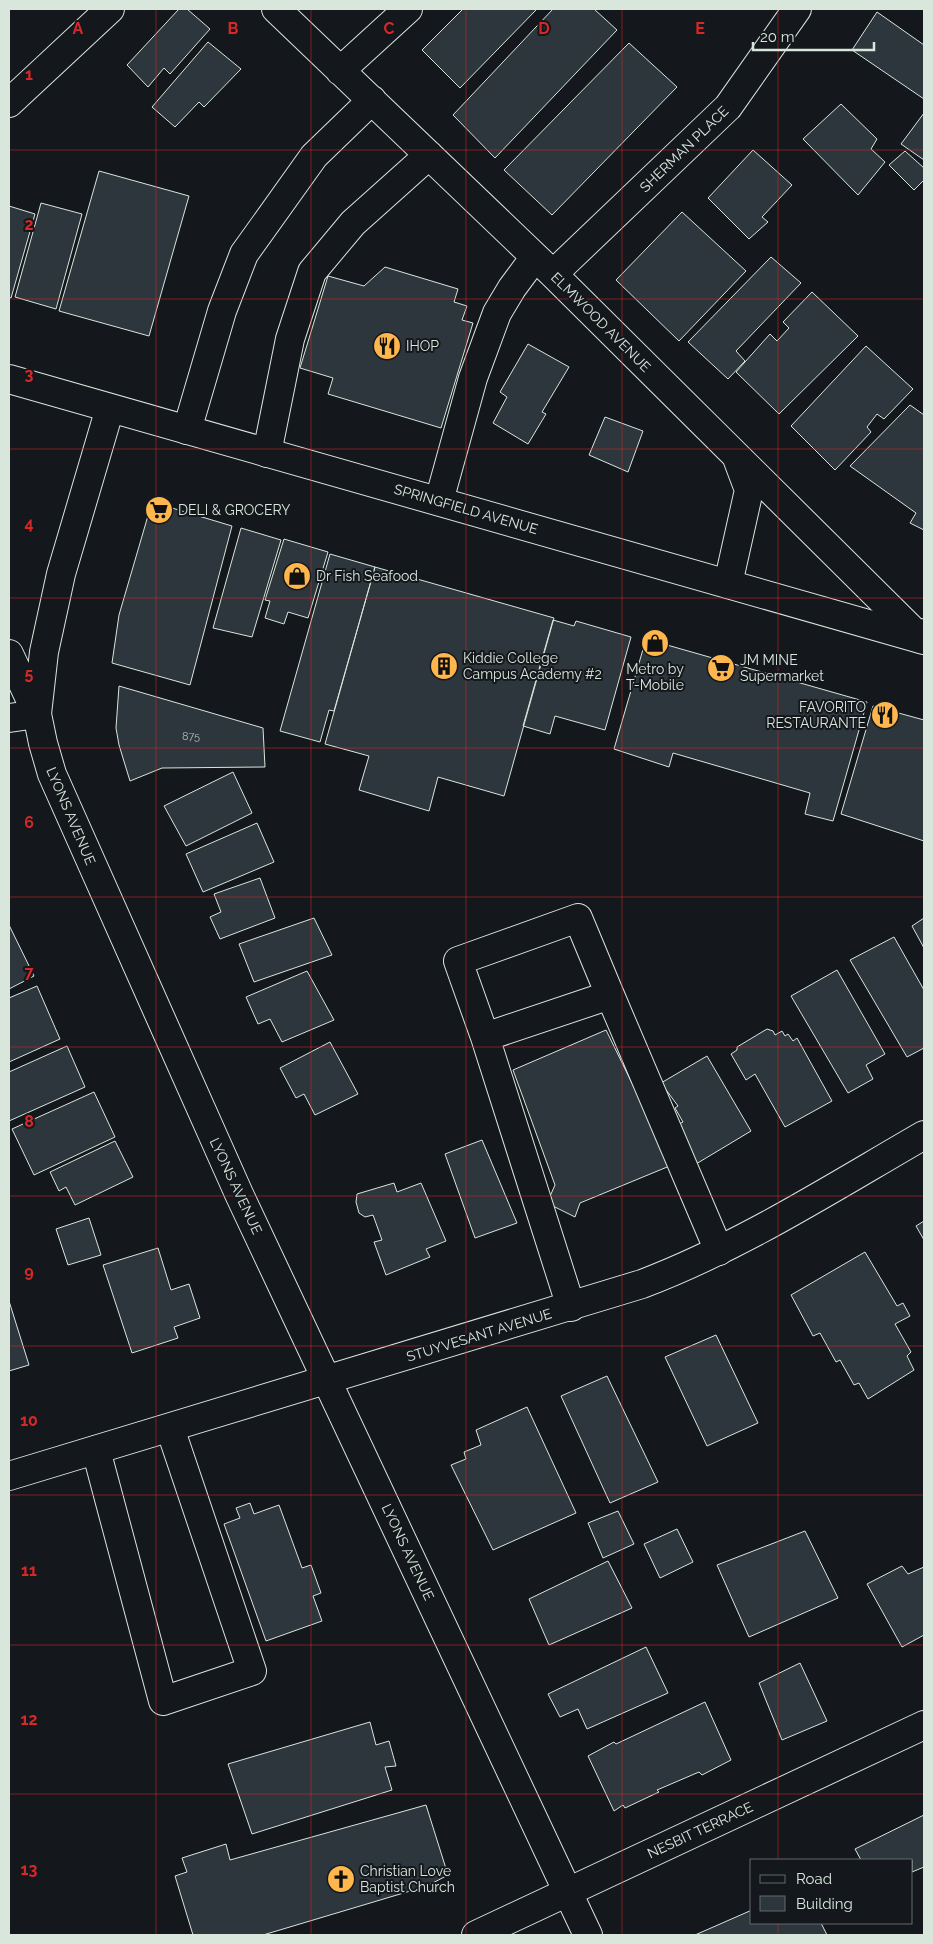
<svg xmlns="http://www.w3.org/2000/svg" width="933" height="1944" viewBox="0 0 933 1944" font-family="Raleway,sans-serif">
<rect width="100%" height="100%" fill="#14181c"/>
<path fill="#2c363c" stroke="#d8e6dc" d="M179,9H187L210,29L170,74L164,68L148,87L127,65Z
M463,9H537L460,88L422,50Z
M553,9H594L617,30L495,158L453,115Z
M877,12L924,45V99L852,50Z
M208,42L241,69L204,107L199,102L175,127L152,107Z
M629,43L677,87L552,215L504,170Z
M841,104L877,139L871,149L885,162L858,195L803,139Z
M924,113V160L901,144Z
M753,150L792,185L762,217L768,222L749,239L708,198Z
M905,151L924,168V180L914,190L889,165Z
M99,171L189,196L149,336L59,311Z
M41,203L82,214L56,309L15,297Z
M9,206L35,214L11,298L9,297Z
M682,212L746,271L679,341L616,280Z
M771,257L801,283L736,351L745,361L728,379L688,342Z
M385,267L458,289L454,302L467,306L462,320L473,323L441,428L328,394L333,378L300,368L328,276L364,286Z
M812,292L858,336L779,414L736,372L770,334L777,341L789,328L783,322Z
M528,344L569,367L542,412L546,414L528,444L493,423L507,397L500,392Z
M866,346L913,389L884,419L877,414L867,427L871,432L835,470L791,426Z
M910,405L924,415V530L910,523L916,513L850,466Z
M605,417L643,431L628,472L589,455Z
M152,502L232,526L190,685L112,663L119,615Z
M241,528L281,540L252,637L213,628Z
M284,539L328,552L308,618L288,612L284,624L265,618L270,601L265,600Z
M330,554L375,567L334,711L329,710L320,742L280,731Z
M375,567L554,618L504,796L438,777L429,811L359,790L369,756L325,744Z
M553,620L574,626L576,621L631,637L605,730L555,716L550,734L523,726Z
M646,639L867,702L833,821L805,814L810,793L673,753L669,767L614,749Z
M119,686L263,728L265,767L162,768L130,781L119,745L116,728Z
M873,706L924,720V841L841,814Z
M233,772L252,813L186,846L164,806Z
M257,823L274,862L203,892L186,854Z
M260,878L275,918L220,939L210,917L221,912L214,894Z
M314,918L332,955L254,982L239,944Z
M924,918V948L912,926Z
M9,925L34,976L9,989Z
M894,937L924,990V1048L907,1057L850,960Z
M837,970L885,1054L866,1065L873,1079L848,1093L791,996Z
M307,971L334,1020L282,1042L270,1019L258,1024L246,997Z
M37,986L60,1039L9,1062V998Z
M767,1029L773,1031L775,1035L782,1031L785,1036L788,1034L793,1041L797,1038L832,1101L785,1127L755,1074L746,1080L731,1054L737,1050V1047Z
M606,1030L672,1165L580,1203L575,1217L547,1203L555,1185L513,1070Z
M330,1042L358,1094L315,1115L304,1094L296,1098L280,1068Z
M67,1046L85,1087L9,1121V1072Z
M707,1056L751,1131L696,1164L679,1124L683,1122L675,1108L678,1106L661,1083Z
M94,1092L115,1137L34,1175L12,1129Z
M482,1140L517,1223L475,1238L445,1154Z
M115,1141L133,1177L75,1205L66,1187L59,1191L50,1172Z
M394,1183L397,1192L421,1183L446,1241L426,1249L430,1257L386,1275L374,1242L382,1240L373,1215L365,1217L359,1213L356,1202L357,1194Z
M89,1218L101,1255L68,1265L56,1229Z
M924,1221V1240L916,1226Z
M158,1248L171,1290L189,1284L200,1318L174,1327L178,1338L132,1353L103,1265Z
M865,1252L897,1306L903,1303L910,1316L895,1324L911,1352L907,1356L914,1370L868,1399L859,1383L854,1385L840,1360L836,1362L820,1333L813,1336L791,1295Z
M9,1301L29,1365L9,1371Z
M716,1335L758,1423L707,1446L665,1357Z
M607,1376L658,1482L610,1503L561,1396Z
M527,1407L576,1513L493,1550L451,1465L466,1459L464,1452L481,1445L476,1430Z
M250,1503L254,1514L279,1505L302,1568L311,1565L321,1593L313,1596L322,1621L266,1641L224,1524L240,1518L236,1508Z
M618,1511L634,1544L603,1558L588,1523Z
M677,1529L693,1562L660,1578L644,1544Z
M805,1531L838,1598L749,1637L717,1565Z
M608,1561L632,1608L549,1645L529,1599Z
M902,1566L908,1574L924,1567V1635L902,1647L867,1584Z
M646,1647L668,1693L587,1729L578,1709L560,1717L548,1694Z
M800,1663L827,1721L782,1740L759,1683Z
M705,1702L731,1760L702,1775L699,1772L657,1790L659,1792L625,1808L623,1805L614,1811L588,1756L614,1742L616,1744Z
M370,1722L376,1745L389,1741L396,1766L385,1767L392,1790L252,1834L228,1764Z
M426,1805L448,1875L427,1886L263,1935H193L175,1876L187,1872L182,1858L226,1844L230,1860Z
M924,1815V1867L912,1872V1860H861L855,1849Z
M752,1910V1923H821L827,1935H695Z"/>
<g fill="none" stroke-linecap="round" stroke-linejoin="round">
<g stroke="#d8e6dc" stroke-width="30">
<path id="minor" d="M276,9L553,274L921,639L924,633
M340,71L408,9
M9,103L110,9
M553,274L728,107L797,9
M187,430L222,311L244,254L314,156L372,100
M267,453L290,339L312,272L353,223L429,155
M439,501L473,378L497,313L512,288L535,257
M728,584L749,490L737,458
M9,718L37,714
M485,1037L458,961L578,918L610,995
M571,1307L485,1037L610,995L719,1251
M96,1450L163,1701L252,1671L170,1428
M476,1935L924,1725"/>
</g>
<g stroke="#d8e6dc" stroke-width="30">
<path id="major" d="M9,379L924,640
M110,408L61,574L44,652L37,714L43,743L52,774L239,1194L588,1935
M9,654L37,714
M9,1476L642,1284C742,1246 832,1188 924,1135"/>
</g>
<use href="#minor" stroke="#14181c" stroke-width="28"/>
<use href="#major" stroke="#14181c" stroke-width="28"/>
</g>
<path fill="none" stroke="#d62828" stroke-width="1" stroke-opacity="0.55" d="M156,9V1935M311,9V1935M466,9V1935M622,9V1935M778,9V1860M9,150H924M9,299H924M9,449H924M9,598H924M9,748H924M9,897H924M9,1047H924M9,1196H924M9,1346H924M9,1495H924M9,1645H924M9,1794H924M778,1923V1935"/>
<defs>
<g id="restaurant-disc" transform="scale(1.4375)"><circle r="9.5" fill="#ffb74d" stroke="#14181c"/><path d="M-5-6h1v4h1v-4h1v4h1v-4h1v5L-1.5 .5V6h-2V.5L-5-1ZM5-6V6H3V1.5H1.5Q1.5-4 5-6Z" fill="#111"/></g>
<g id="supermarket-disc" transform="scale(1.4375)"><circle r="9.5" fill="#ffb74d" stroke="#14181c"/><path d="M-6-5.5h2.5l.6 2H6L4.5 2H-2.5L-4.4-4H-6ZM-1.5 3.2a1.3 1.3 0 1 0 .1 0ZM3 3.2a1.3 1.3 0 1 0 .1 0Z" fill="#111"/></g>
<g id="shop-disc" transform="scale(1.4375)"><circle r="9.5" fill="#ffb74d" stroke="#14181c"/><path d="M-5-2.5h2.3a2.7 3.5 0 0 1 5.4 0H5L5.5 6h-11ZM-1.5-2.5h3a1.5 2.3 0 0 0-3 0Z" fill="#111"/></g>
<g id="building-disc" transform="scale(1.4375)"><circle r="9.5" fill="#ffb74d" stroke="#14181c"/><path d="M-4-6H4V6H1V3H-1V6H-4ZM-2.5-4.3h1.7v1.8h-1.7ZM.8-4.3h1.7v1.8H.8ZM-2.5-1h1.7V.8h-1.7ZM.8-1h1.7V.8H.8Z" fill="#111"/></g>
<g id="church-disc" transform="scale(1.4375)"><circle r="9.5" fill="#ffb74d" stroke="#14181c"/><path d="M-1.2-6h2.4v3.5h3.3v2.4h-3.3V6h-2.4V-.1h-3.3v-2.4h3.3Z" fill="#111"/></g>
</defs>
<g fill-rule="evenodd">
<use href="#restaurant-disc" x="387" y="346"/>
<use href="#supermarket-disc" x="159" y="510"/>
<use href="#shop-disc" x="297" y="576"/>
<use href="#shop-disc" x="655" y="643"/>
<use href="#building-disc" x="444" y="666"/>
<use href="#supermarket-disc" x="721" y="668"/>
<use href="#restaurant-disc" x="885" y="715"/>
<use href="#church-disc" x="341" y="1879"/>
</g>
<g text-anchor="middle" stroke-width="4" stroke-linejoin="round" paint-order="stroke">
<g font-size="11" fill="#adbab4">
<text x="191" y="740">875</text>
</g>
<g font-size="14" fill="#d8e6dc" stroke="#14181c">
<text transform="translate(684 149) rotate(-44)" y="5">SHERMAN PLACE</text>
<text transform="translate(601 322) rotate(45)" y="5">ELMWOOD AVENUE</text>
<text transform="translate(466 509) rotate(16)" y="5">SPRINGFIELD AVENUE</text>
<text transform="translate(71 816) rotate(67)" y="5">LYONS AVENUE</text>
<text transform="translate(236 1186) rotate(65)" y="5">LYONS AVENUE</text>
<text transform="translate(479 1335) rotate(-17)" y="5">STUYVESANT AVENUE</text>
<text transform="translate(408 1552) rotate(65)" y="5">LYONS AVENUE</text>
<text transform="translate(700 1830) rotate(-25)" y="5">NESBIT TERRACE</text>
</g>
<g font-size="14" fill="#d8e6dc" stroke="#14181c" text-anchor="start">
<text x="406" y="351">IHOP</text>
<text x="178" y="515">DELI &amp; GROCERY</text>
<text x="316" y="581">Dr Fish Seafood</text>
<text x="463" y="663">Kiddie College<tspan x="463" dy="16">Campus Academy #2</tspan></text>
<text x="740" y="665">JM MINE<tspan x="740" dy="16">Supermarket</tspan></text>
<text x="655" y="674" text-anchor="middle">Metro by<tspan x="655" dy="16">T-Mobile</tspan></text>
<text x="866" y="712" text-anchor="end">FAVORITO<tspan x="866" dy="16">RESTAURANTE</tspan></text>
<text x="360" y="1876">Christian Love<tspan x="360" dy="16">Baptist Church</tspan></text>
</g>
</g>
<g font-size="16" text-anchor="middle" font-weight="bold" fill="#d62828" stroke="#14181c" stroke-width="4" stroke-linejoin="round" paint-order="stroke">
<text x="78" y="34">A</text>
<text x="233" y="34">B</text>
<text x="389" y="34">C</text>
<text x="544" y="34">D</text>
<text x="700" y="34">E</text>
<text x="29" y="80">1</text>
<text x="29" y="230">2</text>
<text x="29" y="380">3</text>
<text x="29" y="529">4</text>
<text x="29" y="679">5</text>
<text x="29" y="828">6</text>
<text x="29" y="978">7</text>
<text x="29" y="1127">8</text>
<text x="29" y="1277">9</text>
<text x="29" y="1426">10</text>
<text x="29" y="1576">11</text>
<text x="29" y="1725">12</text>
<text x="29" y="1875">13</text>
</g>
<rect width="933" height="1944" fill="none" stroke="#d8e6dc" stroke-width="20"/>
<rect x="750" y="1859" width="162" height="65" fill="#14181c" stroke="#626a69"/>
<rect x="760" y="1875" width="25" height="8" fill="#14181c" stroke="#626a69"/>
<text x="796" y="1884" font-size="15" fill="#d8e6dc">Road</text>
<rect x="760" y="1896" width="25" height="15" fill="#2c363c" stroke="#626a69"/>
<text x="796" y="1909" font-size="15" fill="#d8e6dc">Building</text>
<path d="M753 42v8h121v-8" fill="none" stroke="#d8e6dc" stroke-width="2.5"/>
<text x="760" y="42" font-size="15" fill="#d8e6dc" stroke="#14181c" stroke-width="4" paint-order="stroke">20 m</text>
</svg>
